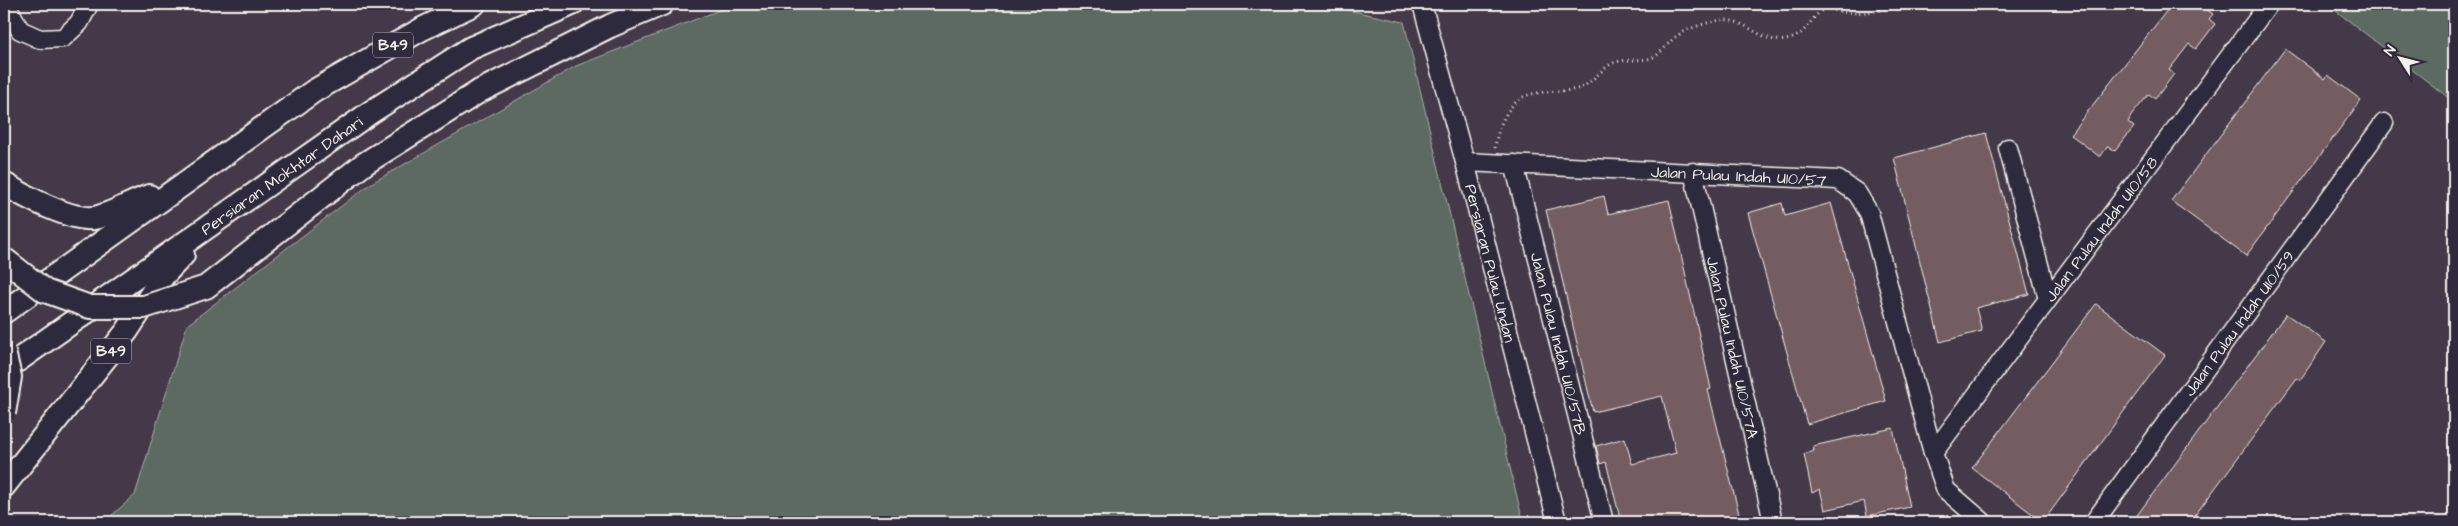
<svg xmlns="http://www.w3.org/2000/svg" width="2458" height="526" viewBox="0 0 2458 526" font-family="'Architects Daughter',sans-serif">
<rect width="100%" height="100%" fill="#433948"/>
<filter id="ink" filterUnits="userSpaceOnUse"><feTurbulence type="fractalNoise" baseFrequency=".02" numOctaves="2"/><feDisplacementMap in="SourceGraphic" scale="10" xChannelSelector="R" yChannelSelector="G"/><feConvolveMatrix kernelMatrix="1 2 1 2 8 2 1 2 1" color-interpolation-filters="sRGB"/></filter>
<g filter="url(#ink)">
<path fill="#5b6b62" stroke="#a8aea5" d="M735,4H1320L1404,22L1523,522H104L135,495L187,325L370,184L576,66Z
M2327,4H2454V102Z"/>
<path fill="#735d61" stroke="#f4f1e8" d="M2172,4H2199L2213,14L2209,19L2215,24L2196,49L2189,44L2169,70L2174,74L2155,99L2149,94L2131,116L2128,122L2134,127L2115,151L2108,146L2100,157L2070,134Z
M2285,49L2325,79L2328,75L2361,100L2246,256L2171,201Z
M1986,133L2029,294L1976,308L1982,331L1940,342L1894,158Z
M1604,196L1608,214L1669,200L1711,389L1708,390L1741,522H1621L1606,462L1600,464L1596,446L1625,438L1632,464L1676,453L1662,396L1593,412L1546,210Z
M1782,203L1785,216L1831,203L1886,401L1807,424L1748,213Z
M2096,304L2165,355L2043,522L1972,468Z
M2286,314L2326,342L2300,380L2297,378L2190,522H2132Z
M1893,428L1910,507L1867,516L1864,501L1825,510L1820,489L1812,493L1804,454L1814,451L1813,446Z"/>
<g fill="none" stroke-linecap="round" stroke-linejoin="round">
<g stroke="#f4f1e8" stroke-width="21">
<g id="minor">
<path d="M6,4L20,30L40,39L63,38L79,23L89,4"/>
<path id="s1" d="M1422,4L1465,162L1557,522"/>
<path d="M2008,148L2048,299"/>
<path id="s2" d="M1465,162L1838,180L1857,193L1869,213L1933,453L1946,490L1983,522"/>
<path id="s3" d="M1514,164L1604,522"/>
<path id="s4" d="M1693,172L1773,522"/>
<path id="s5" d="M1933,453L2269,4"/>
<path id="s6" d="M2094,522L2384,123"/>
</g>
</g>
<g stroke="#f4f1e8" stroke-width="26">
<g id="major">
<path d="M480,91L610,26L662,4"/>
<path d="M4,184C24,196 71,221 94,218C107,216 135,201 149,196"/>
<path d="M4,312L314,91L422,29L474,4"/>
<path id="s7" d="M4,370L371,112L471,48L572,4"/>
<path d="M4,486L127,331L163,276L183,255"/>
</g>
</g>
<path stroke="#f4f1e8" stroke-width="3" stroke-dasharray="1 4" stroke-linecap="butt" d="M1495,148C1497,130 1504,113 1517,101C1531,88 1563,94 1580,88C1592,83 1601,69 1613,63C1626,58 1643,62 1654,57C1663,52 1669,41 1677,36C1688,28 1710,21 1723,20C1748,19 1764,47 1790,39C1809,33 1809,17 1826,8C1848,16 1879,13 1901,4"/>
<use href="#minor" stroke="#2f2a3d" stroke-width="18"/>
<use href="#major" stroke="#2f2a3d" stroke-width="22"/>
<g stroke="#f4f1e8" stroke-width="26" stroke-linecap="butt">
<path id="major-bridge" d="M4,259L45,291L90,307H144L206,287L364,164L480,91
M4,352L10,377L4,413"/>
</g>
<use href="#major-bridge" stroke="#2f2a3d" stroke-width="22"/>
</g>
</g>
<g text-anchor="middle" stroke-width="4" stroke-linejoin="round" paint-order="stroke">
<g fill="#2f2a3d" stroke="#b9b5b5" stroke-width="1">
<rect x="373" y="32.5" width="40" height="25" rx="4"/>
<rect x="91" y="338.5" width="40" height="25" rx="4"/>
</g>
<g font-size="15" font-weight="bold" fill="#f4f1e8">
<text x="393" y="50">B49</text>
<text x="111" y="356">B49</text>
</g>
<g font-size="16" fill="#f4f1e8" stroke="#2f2a3d">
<text dy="6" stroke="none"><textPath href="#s7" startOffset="339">Persiaran Mokhtar Dahari</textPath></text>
<text dy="6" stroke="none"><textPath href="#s2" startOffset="274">Jalan Pulau Indah U10/57</textPath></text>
<text dy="6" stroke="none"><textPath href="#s5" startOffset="280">Jalan Pulau Indah U10/58</textPath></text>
<text dy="6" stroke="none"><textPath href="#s1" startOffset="268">Persiaran Pulau Undan</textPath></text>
<text dy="6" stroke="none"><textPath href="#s6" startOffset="246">Jalan Pulau Indah U10/59</textPath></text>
<text dy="6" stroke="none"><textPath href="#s3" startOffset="185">Jalan Pulau Indah U10/57B</textPath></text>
<text dy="6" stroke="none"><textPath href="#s4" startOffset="180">Jalan Pulau Indah U10/57A</textPath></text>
</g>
</g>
<rect width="2458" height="526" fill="none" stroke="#2f2a3d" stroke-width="20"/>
<rect x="10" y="10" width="2438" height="506" fill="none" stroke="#f4f1e8" stroke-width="2" filter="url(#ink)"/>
<g transform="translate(2400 58) rotate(306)" stroke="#2f2a3d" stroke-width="4" paint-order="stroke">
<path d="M0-4L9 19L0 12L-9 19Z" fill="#f4f1e8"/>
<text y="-8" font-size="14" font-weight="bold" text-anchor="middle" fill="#f4f1e8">N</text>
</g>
</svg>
